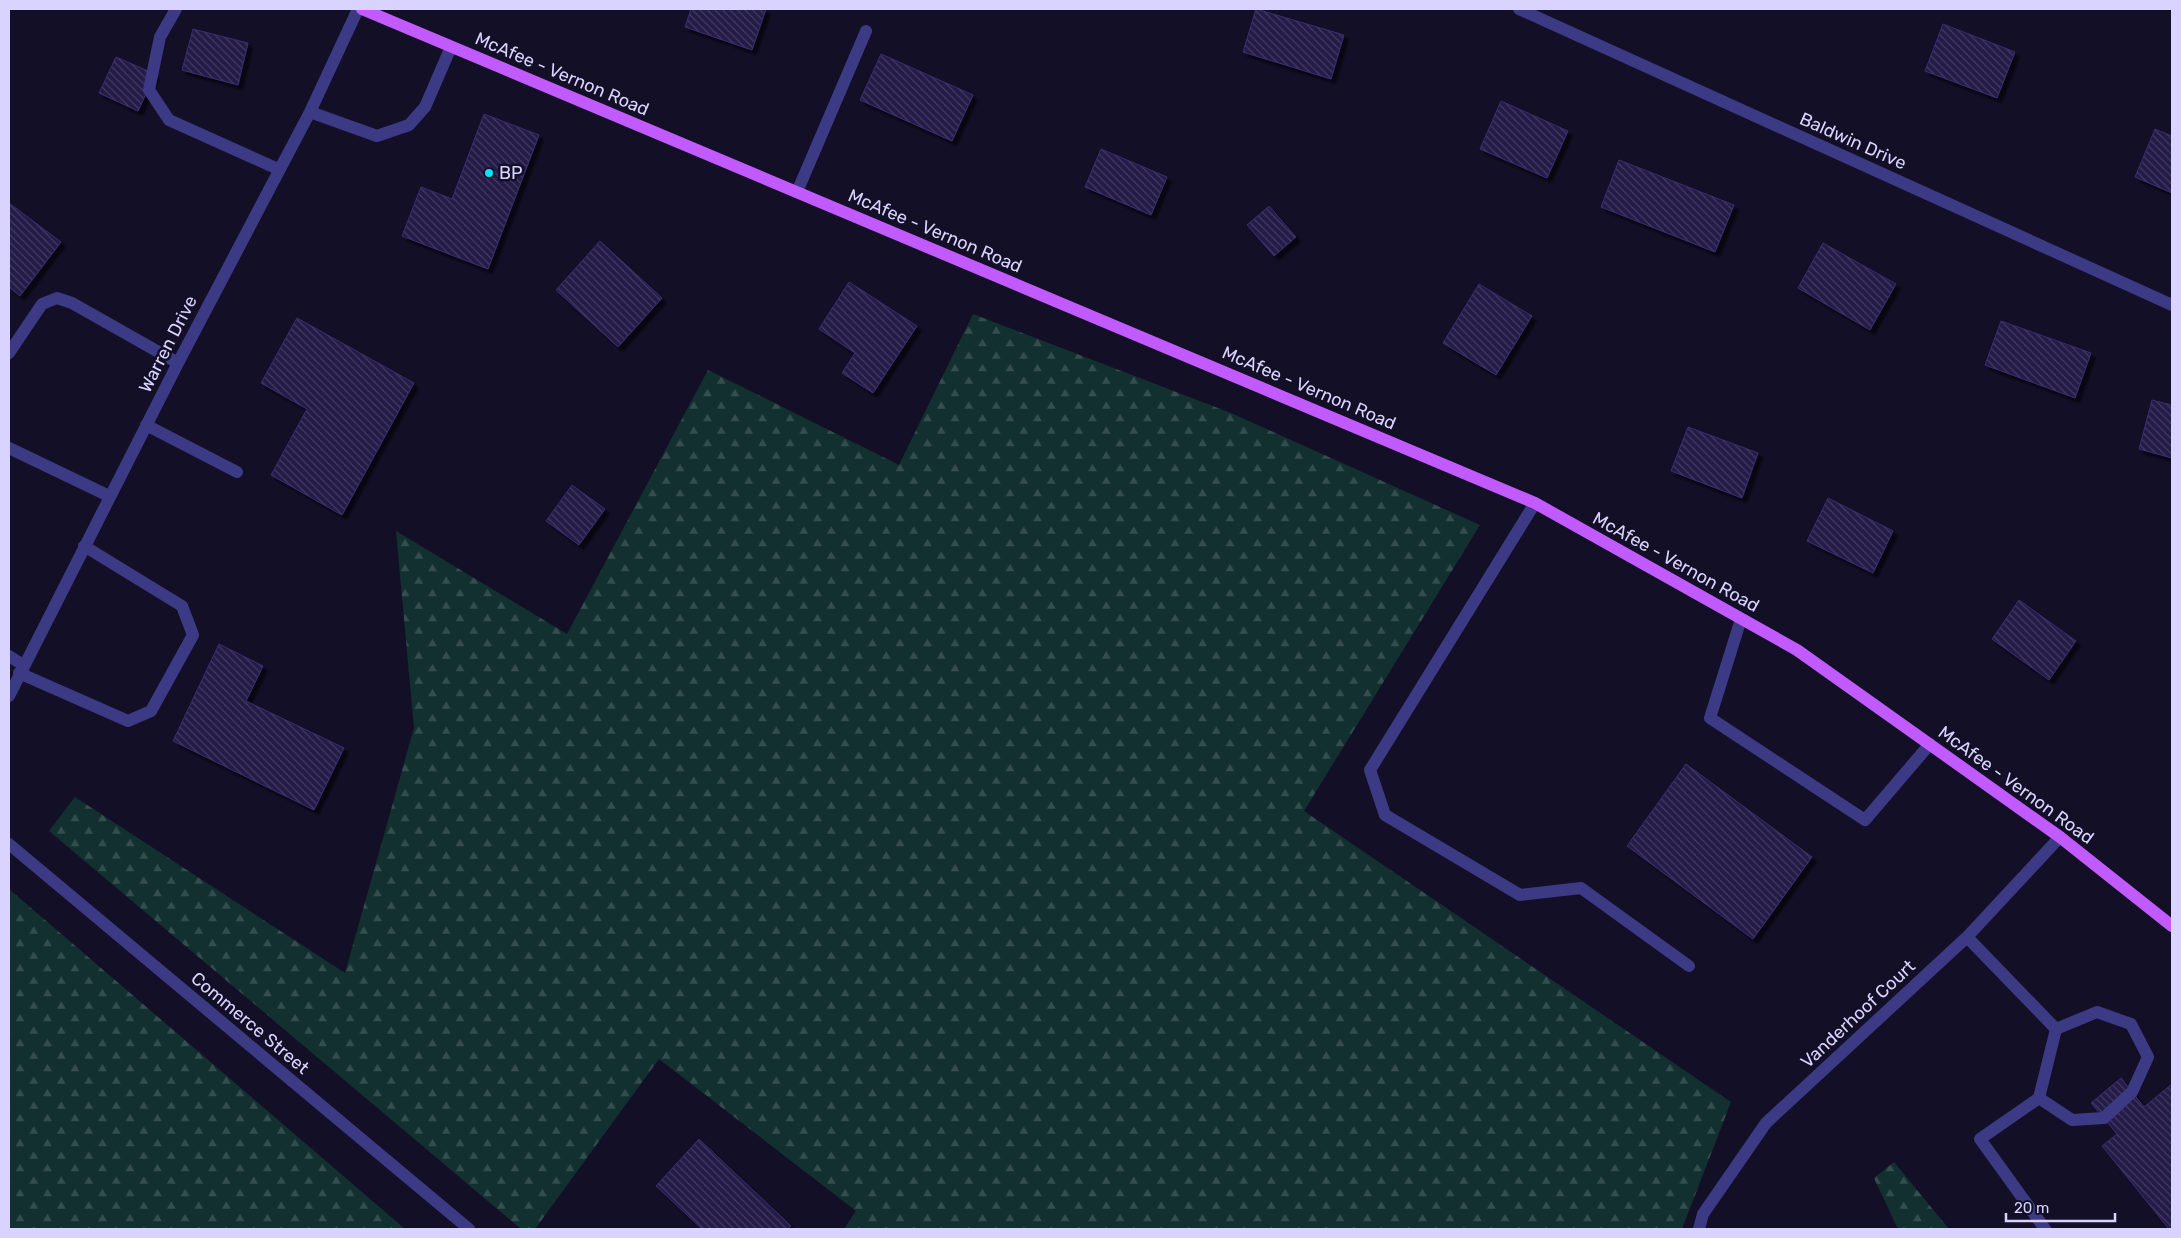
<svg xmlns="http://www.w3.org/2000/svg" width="2181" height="1238" viewBox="0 0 2181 1238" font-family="Rubik,sans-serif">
<defs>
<pattern id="forest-firs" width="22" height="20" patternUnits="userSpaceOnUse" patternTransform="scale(1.25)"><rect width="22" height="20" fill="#12302f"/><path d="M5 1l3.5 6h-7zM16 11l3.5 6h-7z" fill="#344d4e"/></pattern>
<pattern id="building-back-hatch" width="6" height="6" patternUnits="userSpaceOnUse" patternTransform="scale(1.25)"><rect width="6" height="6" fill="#241b47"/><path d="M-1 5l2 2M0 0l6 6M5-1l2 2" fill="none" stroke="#433b63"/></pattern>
<filter id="shadow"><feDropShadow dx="4.5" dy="4.5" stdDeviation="1" flood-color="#0009"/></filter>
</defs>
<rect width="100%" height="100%" fill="#130f26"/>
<path fill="url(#forest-firs)" d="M973,314L1231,413L1480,525L1304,811L1731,1102L1682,1229H844L856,1211L659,1059L535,1229H521L49,831L75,797L345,973L414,728L396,531L567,634L708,370L899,465Z
M9,889L405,1229H9Z
M1894,1162L1949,1229H1898L1874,1178Z"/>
<path fill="url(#building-back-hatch)" stroke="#3b2d73" filter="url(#shadow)" d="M691,9H766L752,50L685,27Z
M1256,9L1344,35L1331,79L1243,52Z
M1943,24L2015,52L1997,98L1925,71Z
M193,29L248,43L238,85L182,70Z
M881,54L973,95L952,141L860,100Z
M116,57L155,74L138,111L99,93Z
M1501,101L1568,131L1547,178L1480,149Z
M484,114L539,135L488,269L402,236L421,187L452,199Z
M2155,129L2172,136V193L2135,177Z
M1101,149L1167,177L1151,215L1085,187Z
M1619,160L1734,205L1715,252L1601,207Z
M9,203L61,242L20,296L9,287Z
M1269,206L1296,237L1274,256L1247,225Z
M600,241L662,298L618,347L556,290Z
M1823,243L1896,284L1870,330L1798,288Z
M849,282L917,326L873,393L842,373L855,353L819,329Z
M1479,284L1532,316L1496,375L1443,343Z
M297,318L414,383L342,515L271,475L307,409L261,383Z
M2001,321L2091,353L2075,398L1985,365Z
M2152,400L2172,405V458L2139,449Z
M1688,427L1758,453L1742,498L1671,471Z
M572,485L605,509L579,545L546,521Z
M1828,498L1893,531L1873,573L1807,541Z
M2019,600L2076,641L2049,680L1992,639Z
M219,644L263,666L246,701L344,748L314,810L173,741Z
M1686,764L1812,857L1753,939L1627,846Z
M2121,1078L2144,1107L2172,1084V1229H2169L2102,1146L2117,1134L2091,1103Z
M699,1139L791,1226L788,1229H702L656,1186Z"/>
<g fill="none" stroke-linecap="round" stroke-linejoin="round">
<path stroke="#3d3a85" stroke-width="12" d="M176,9L160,37L149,90L169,120L278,169
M1519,9L2172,305
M310,112L377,136L409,125L425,107L451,47
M797,192L866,31
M9,353L42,304L57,298L72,303L178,363
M146,425L237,472
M9,448L109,496
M1535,503L1370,770L1385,815L1520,895L1581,888L1689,966
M1741,619L1710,718L1865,820L1930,744
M9,656L23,665
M19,673L128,721L151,711L193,635L182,606L84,546
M9,696L178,363L310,112L358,9
M9,844L469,1229
M1967,937L2056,1029
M2097,1012L2131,1024L2148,1057L2132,1092L2104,1118L2072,1120L2039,1098L2056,1029Z
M2039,1098L1980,1139L2045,1229
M1699,1229L1703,1214L1766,1123L1967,937L2060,837"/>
<path stroke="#c25bff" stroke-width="12" d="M362,9L1535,503L1797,650L2060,837L2172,926"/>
</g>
<circle fill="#00e5ff" stroke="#130f26" stroke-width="2" cx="489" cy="173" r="5"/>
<g text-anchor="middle" stroke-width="5" stroke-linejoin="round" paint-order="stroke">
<g font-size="18" fill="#d9d4ff" stroke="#130f26">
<text transform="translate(562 74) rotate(23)" y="6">McAfee - Vernon Road</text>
<text transform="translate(1853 141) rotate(24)" y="6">Baldwin Drive</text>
<text transform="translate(935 231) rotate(23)" y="6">McAfee - Vernon Road</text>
<text transform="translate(168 344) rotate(-63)" y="6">Warren Drive</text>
<text transform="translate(1309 388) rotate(23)" y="6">McAfee - Vernon Road</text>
<text transform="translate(1676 562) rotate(29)" y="6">McAfee - Vernon Road</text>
<text transform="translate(2016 785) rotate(36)" y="6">McAfee - Vernon Road</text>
<text transform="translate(1858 1014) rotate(-43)" y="6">Vanderhoof Court</text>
<text transform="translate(250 1023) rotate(40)" y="6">Commerce Street</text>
</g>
<g font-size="18" fill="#d9d4ff" stroke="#130f26" text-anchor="start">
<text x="499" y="179">BP</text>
</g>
</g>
<rect width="2181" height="1238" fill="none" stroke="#d9d4ff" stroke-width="20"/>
<path d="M2006 1213v8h109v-8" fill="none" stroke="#d9d4ff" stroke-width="2.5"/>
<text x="2014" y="1213" font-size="15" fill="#d9d4ff" stroke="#130f26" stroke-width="4" paint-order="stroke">20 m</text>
</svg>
